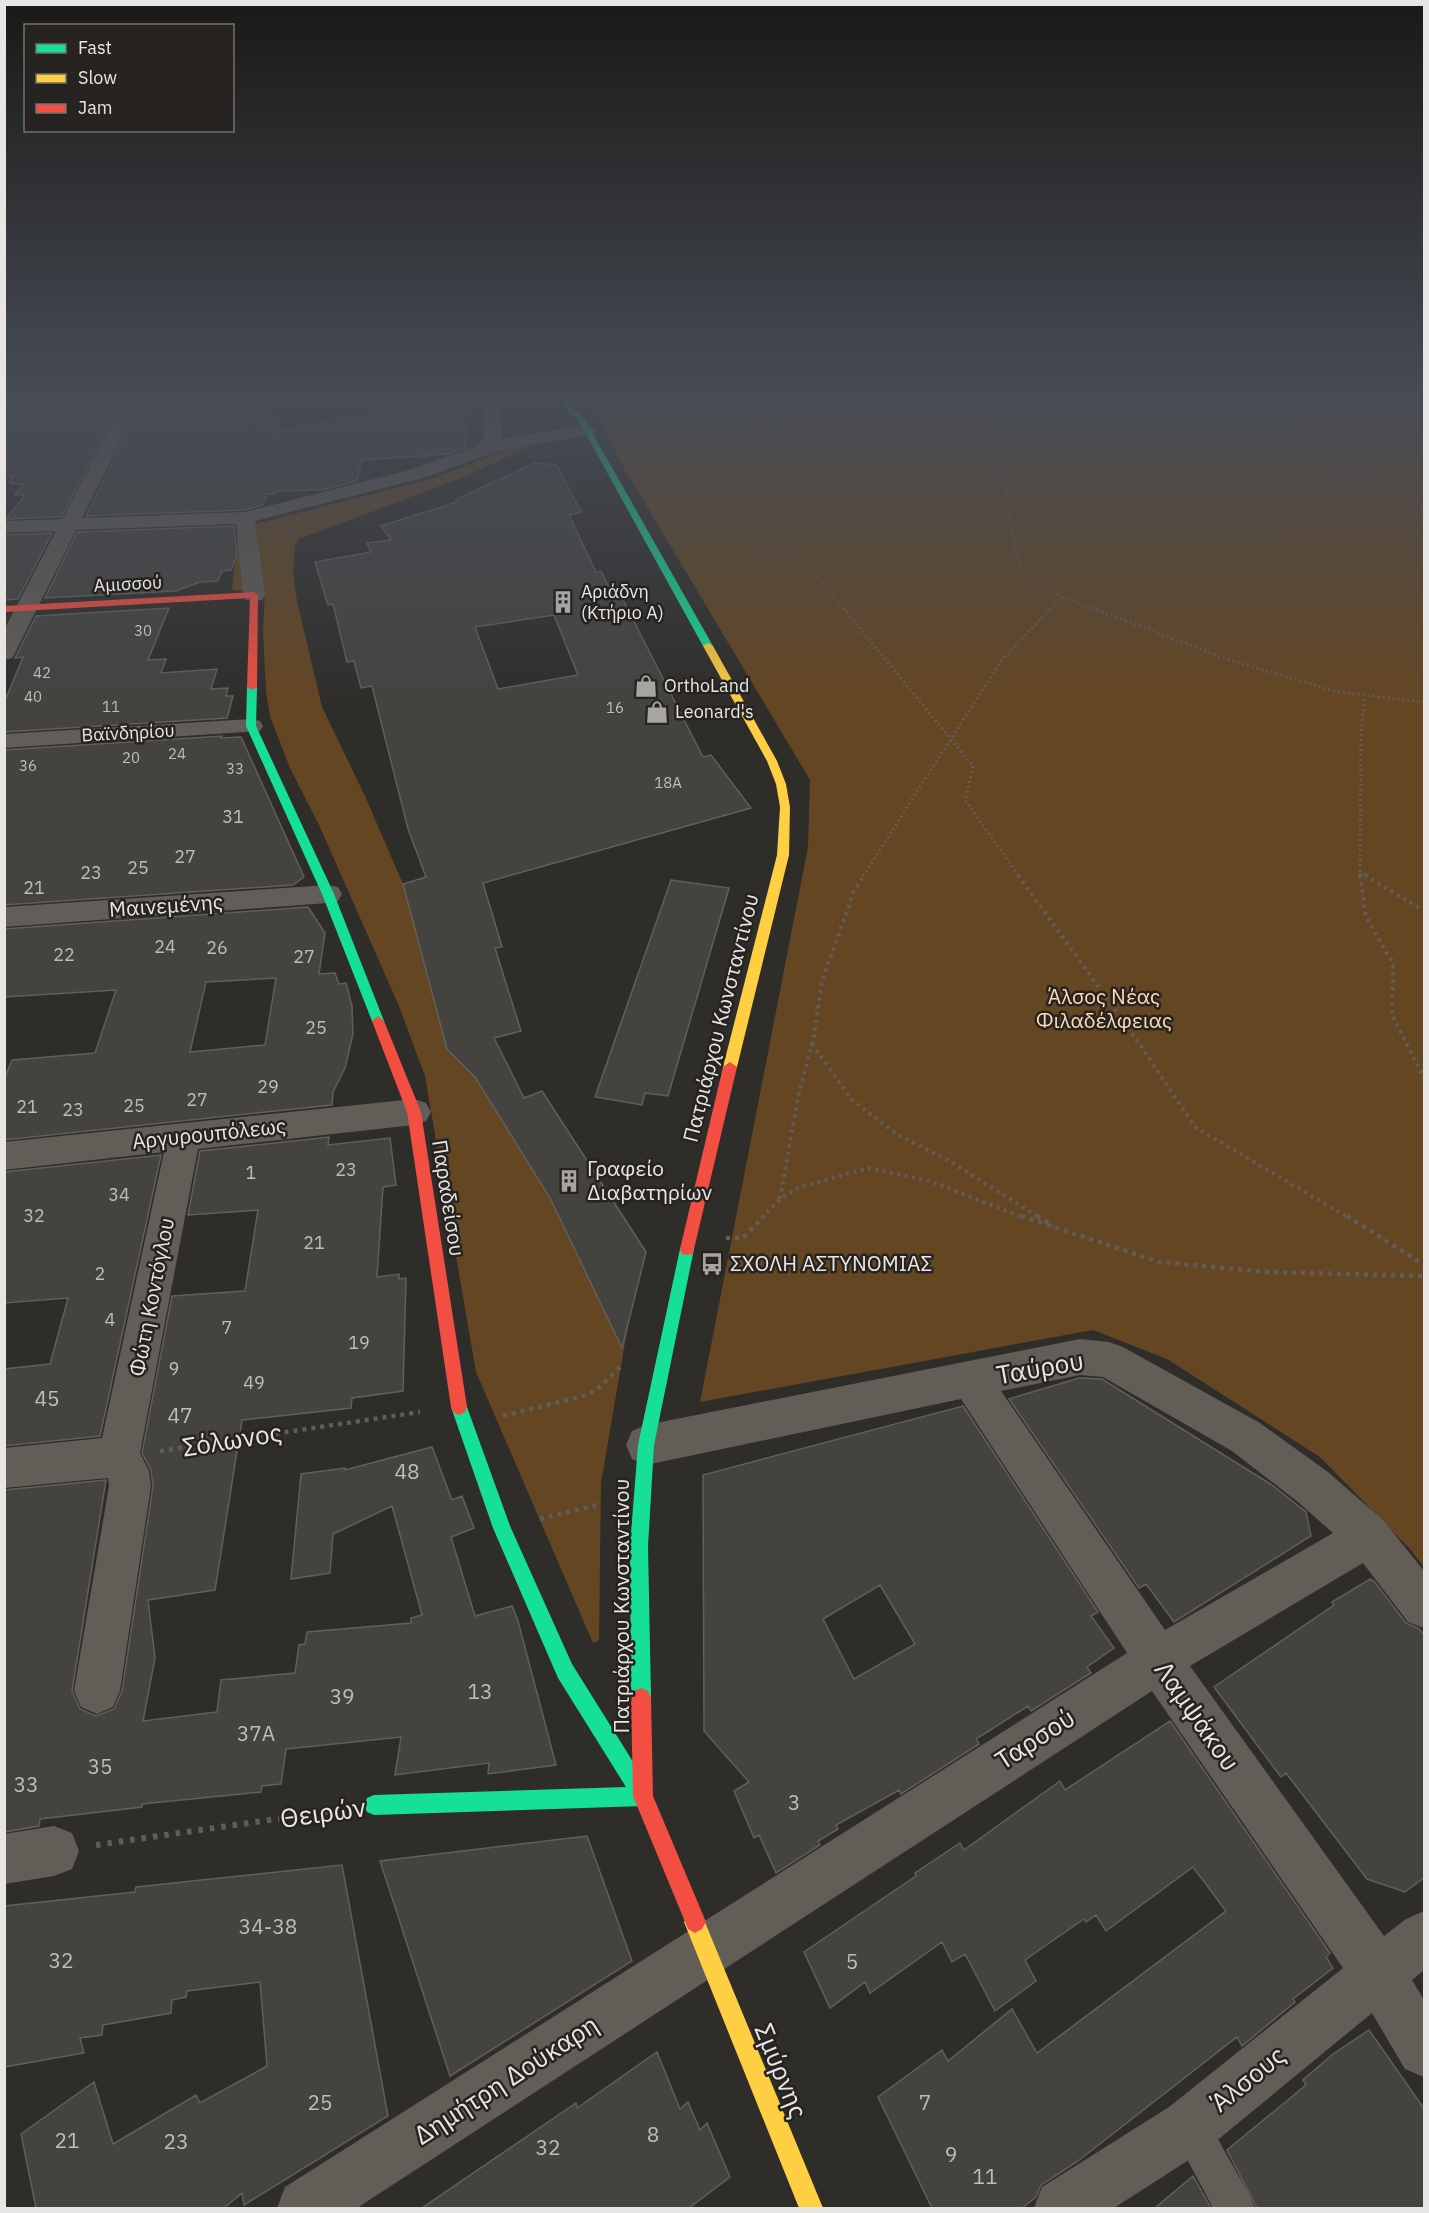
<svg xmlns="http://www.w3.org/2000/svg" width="1429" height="2213" viewBox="0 0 1429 2213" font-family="'IBM Plex Sans',sans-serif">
<rect width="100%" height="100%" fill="#2f2d2a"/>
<path fill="#654622" d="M588,401H1424V1567L1410,1549L1320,1457L1167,1359L1093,1330L700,1402L808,847L810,780L621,463Z
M524,442L533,445L459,479L299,539L295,546L293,573L297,601L322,707L365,796L403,884L447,1049L475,1077L550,1198L611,1325L629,1319L601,1483L599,1640L593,1643L476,1372L425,1076L399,1006L319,825L290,768L270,716L266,691L263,631L265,591L232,590L239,528L438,477Z"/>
<path fill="#444340" stroke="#605f5d" stroke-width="1.5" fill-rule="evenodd" d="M4,401H122L61,517L6,519L25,495H15L23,484H12L13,482H9L13,476H4Z
M142,401H267L263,415L281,414L276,432L368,414L371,401H469L465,448L448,454L362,460L357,481L323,490L276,491L275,494H267L263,505L245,510L86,516Z
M535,463L557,465L581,512L569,515L596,572L601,571L612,593L619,592L703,757L711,755L751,808L483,883L502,947L495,948L521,1031L494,1038L524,1098L542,1091L646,1252L622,1348L550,1198L475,1077L447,1049L403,884L426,877L408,829L372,686L361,688L354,661L347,662L333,604L328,605L315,562L371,552L367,543L391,540L381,526L457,502L455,500ZM554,615L578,675L498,689L475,627Z
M234,526L237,555L231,570L222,571L218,581L200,582L176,591L45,598L77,532Z
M52,533L18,599L4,600V535Z
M169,608L148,660L166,659L161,673L217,669L211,689L228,688L226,696H233L227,718L4,732V703L23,657L15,658L36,616Z
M222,736L221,738L241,737L304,877L293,885L4,905V750Z
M671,880L729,888L668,1096L645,1093L642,1105L595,1097Z
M308,907L325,933L319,974L335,973L339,984L346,983L352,1006L353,1034L345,1068L333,1092L332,1105L4,1140V1080L12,1060L95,1053L116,990L4,997V929ZM276,978L265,1045L190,1052L206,982Z
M329,1137L328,1145L390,1138L396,1185L383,1187L377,1277L399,1274V1279L406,1278L403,1391L352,1398L351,1408L242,1420L215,1590L148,1600L155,1658L143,1721L217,1712L221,1680L295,1673L299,1645L305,1644L307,1632L411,1623V1618L422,1615L392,1506L333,1534L330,1573L291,1579L301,1474L345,1468V1470L432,1447L452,1500L462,1496L474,1528L451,1537L475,1616L512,1606L518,1621L556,1765L488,1774L489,1763L395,1775L401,1737L286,1749L281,1784L262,1786L261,1792L142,1804V1807L40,1819L39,1826L4,1832V1490L106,1480L72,1691L80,1709L96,1716L114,1709L122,1691L153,1486L151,1470L142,1453L172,1296L245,1291L258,1210L188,1215L200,1151Z
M161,1155L100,1436L4,1446V1369L50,1364L68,1298L4,1303V1172Z
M1079,1378L1102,1379L1272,1485L1306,1512L1311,1536L1174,1622L1146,1584L1139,1588L1009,1399Z
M963,1406L1098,1612L1091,1616L1114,1648L1087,1667L1091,1673L1078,1681L1031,1711L1028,1706L976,1739L979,1744L901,1794L899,1790L836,1825L838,1829L818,1841L820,1845L776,1873L759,1835L754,1838L734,1791L749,1782L704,1731L703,1475ZM880,1585L915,1644L854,1679L823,1619Z
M1370,1579L1374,1581L1406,1623L1418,1628L1425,1636V1877L1405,1892L1367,1879L1286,1773L1281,1777L1214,1687L1334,1605L1332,1602Z
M1170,1721L1330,1953L1326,1957L1333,1968L1293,1999L1295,2002L1242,2046L1237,2037L1078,2161L1041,2185L1036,2197L1022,2208H932L878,2097L942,2050L948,2061L1012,2009L1037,2053L1226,1911L1193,1867L1106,1931L1096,1915L1086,1922L1084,1919L1025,1960L1036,1981L995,2011L965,1954L952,1962L942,1942L870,1993L865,1982L830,2008L804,1952L916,1876L915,1873L960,1843L964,1850L1060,1781L1065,1790Z
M587,1836L632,1961L450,2076L380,1861Z
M342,1865L388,2116L244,2205L242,2193L224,2208H36L21,2134L94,2082L113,2144L196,2095L200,2103L267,2066L260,1982L187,1991L186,1997L172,2000L171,2013L103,2025L102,2035L80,2038L84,2053L4,2067V1906L135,1892L136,1887Z
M1369,2030L1425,2110V2208H1257L1227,2150L1306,2085L1303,2080L1333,2054Z
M657,2052L680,2109L688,2102L700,2130L707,2123L730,2177L689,2208H422L576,2103L577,2108Z
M1193,2176L1211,2208H1155Z"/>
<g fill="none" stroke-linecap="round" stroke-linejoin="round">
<path stroke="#605d58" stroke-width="2" stroke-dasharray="1.5 2" stroke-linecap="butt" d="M672,401L671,409L687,426L689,462
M996,401L1011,528L1019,564L1034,582L1062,597L1095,610
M1222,401L1424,506
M1297,401L1287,417L1283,433L1269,436L1424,520
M687,426L710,437L734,440
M745,439L763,440
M844,610L807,564L787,557L743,533L693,477L689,463L785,419L849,401
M1050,610L1062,597"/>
<path stroke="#605d58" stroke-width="3" stroke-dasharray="2 3" stroke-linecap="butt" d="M843,608L973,766L965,800L1019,876
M1092,608L1227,659L1338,692L1424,702
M1359,871L1367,876
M863,876L1001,661L1051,608
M1360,876L1361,731L1365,696"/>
<path stroke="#605d58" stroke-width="4" stroke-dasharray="3 4.5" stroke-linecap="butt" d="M1018,875L1138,1042L1195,1127L1349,1218
M1360,875L1366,917L1393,963L1392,1015L1424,1078
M1365,875L1424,911
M812,1044L852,1100L898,1135L948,1160L1040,1218
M780,1199L798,1097L814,1036L822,981L854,891L864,875
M762,1218L780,1199L800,1187L868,1168L930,1181L1024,1218"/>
<path stroke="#605d58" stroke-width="4.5" stroke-dasharray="4 5" stroke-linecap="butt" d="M1021,1216L1159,1262L1268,1272L1424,1276
M1037,1216L1053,1226
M1347,1216L1424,1265
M726,1238H743L764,1216
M503,1416L587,1395L601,1386L623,1364
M160,1451L420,1412
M540,1519L600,1504"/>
<path stroke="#605d58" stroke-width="6" stroke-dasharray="4.5 7" stroke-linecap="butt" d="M96,1845L332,1811"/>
<path fill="#625d57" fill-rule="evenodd" d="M1189,2108L1203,2113L1249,2194L1255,2208H1213L1170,2127L1175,2113Z"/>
<path fill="#625d57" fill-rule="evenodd" d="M124,401H140L82,518L245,512L409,470L475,447L484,437L485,401H501V439L588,425L594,426L597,430L594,434L588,435L502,450L423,478L255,521L265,595L262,600L254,601L246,600L243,595L236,524L76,530L15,653L12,658L4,660V630L56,531L4,533V521L62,519Z
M251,719L260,721L263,726L260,731L4,748V734Z
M328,885L338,887L342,894L338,901L328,903L4,927V907Z
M414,1099L426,1103L431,1112L426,1121L414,1125L198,1149L140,1453L149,1471L151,1486L120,1691L113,1707L97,1714L81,1707L74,1691L109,1486L108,1478L4,1488V1448L102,1438L164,1152L4,1170V1142Z
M1080,1339L1109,1342L1123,1347L1260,1423L1328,1472L1384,1521L1424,1571V1628L1408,1622L1363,1563L1190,1666L1384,1936L1406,1919L1424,1911V1970L1412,1980L1424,2000V2077L1405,2069L1372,2013L1209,2147L1114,2208H1034L1042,2187L1169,2107L1343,1968L1152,1691L357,2208H277L285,2187L1127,1653L961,1399L646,1465L632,1459L626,1445L632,1431L646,1425ZM1080,1375L1103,1377L1232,1451L1298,1502L1333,1533L1165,1630L1001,1391Z
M54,1826L72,1833L79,1851L72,1869L54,1876L4,1884V1834Z"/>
<path fill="#16e098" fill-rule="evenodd" d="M561,401H567L570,407L584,418L713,646L711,648L703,646L588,438L577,419L565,409Z
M252,684L257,687L256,726L334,894L384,1021L382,1024L378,1026L372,1021L322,894L246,726L247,687Z
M687,1243L692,1244L694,1249L654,1445L648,1546L651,1698L648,1705L641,1708L634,1705L631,1698L630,1546L638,1445L680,1249L682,1244Z
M459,1399L465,1402L467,1407L510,1526L572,1664L650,1789L653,1796L650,1803L643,1806L374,1815L367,1812L364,1805L367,1798L374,1795L626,1787L558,1678L493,1528L451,1407L453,1402Z"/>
<path fill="#ffcf43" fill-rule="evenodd" d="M708,643L713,646L777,761L786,784L790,807L789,855L737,1067L730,1072L723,1067L777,855L780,807L776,784L767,761L703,646Z
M695,1911L702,1915L823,2208H799L684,1922L688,1915Z"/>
<path fill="#f24e42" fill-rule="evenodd" d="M254,592L258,595L257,687L252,690L247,687L250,598L4,612V606Z
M378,1016L384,1021L421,1112L467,1407L465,1412L459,1415L453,1412L451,1407L407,1112L372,1021Z
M730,1062L737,1067L694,1249L692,1254L687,1255L682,1254L680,1249L723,1067Z
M641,1688L648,1691L651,1698L653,1796L706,1922L702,1929L695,1933L688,1929L633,1796L631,1698L634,1691Z"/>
</g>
<linearGradient id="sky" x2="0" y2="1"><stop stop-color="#1a1917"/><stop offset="0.56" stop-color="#474c55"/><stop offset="1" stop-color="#474c55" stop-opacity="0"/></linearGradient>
<rect width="1429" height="710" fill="url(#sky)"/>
<defs>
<g id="building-bare" transform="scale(1.8)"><path d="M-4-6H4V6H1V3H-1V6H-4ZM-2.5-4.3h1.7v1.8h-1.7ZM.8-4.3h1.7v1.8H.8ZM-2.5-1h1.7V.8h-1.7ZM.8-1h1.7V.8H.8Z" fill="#a7a5a3" stroke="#262320" stroke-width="2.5" paint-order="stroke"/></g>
<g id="shop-bare" transform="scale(1.8)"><path d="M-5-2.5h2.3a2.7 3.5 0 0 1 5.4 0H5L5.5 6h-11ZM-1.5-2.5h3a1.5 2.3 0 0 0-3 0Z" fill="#a7a5a3" stroke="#262320" stroke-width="2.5" paint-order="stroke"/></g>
<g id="bus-bare" transform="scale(1.8)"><path d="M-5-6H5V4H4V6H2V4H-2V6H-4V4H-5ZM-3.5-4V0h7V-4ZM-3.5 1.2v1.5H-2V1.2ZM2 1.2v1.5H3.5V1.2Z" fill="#a7a5a3" stroke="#262320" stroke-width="2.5" paint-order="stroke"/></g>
</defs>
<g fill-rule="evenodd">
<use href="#building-bare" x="563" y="602"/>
<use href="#shop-bare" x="646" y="686"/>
<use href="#shop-bare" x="657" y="712"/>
<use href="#building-bare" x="569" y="1181"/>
<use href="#bus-bare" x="712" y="1264"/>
</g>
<g text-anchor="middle" stroke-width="5" stroke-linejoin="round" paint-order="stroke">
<g font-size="15" fill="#bfbdbb">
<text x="143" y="636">30</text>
<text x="42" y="678">42</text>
<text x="33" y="702">40</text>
<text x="111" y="712">11</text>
<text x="615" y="713">16</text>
<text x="177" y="759">24</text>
<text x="131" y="763">20</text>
<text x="28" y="771">36</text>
<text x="235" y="774">33</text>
<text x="668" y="788">18Α</text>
</g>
<g font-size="18" fill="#e8e6e4" stroke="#262320">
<text transform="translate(128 584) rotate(-3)" y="6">Αμισσού</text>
<text transform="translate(128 733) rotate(-3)" y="6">Βαϊνδηρίου</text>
</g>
<g font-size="18" fill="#e8e6e4" stroke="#262320" text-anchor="start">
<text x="581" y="598">Αριάδνη<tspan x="581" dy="21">(Κτήριο Α)</tspan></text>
<text x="664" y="692">OrthoLand</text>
<text x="675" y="718">Leonard's</text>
</g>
<g font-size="18" fill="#bfbdbb">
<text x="233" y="823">31</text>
<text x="185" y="863">27</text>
<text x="138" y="874">25</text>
<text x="91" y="879">23</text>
<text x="34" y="894">21</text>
<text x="165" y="953">24</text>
<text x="217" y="954">26</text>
<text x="64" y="961">22</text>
<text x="304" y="963">27</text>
<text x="316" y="1034">25</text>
<text x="268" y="1093">29</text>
<text x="197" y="1106">27</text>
<text x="134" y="1112">25</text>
<text x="27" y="1113">21</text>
<text x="73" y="1116">23</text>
<text x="346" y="1176">23</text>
<text x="251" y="1179">1</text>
<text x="119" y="1201">34</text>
<text x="34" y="1222">32</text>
<text x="314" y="1249">21</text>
<text x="100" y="1280">2</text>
<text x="110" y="1326">4</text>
<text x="227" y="1334">7</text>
<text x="359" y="1349">19</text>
<text x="174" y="1375">9</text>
<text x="254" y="1389">49</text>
</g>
<g font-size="21" fill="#e8e6e4" stroke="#262320">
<text transform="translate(166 906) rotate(-4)" y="7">Μαινεμένης</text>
<text transform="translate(721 1018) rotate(-76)" y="7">Πατριάρχου Κωνσταντίνου</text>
<text transform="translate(209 1134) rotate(-6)" y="7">Αργυρουπόλεως</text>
<text transform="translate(448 1198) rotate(81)" y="7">Παραδείσου</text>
<text transform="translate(152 1297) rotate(-79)" y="7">Φώτη Κοντόγλου</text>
<text transform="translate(622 1606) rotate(-90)" y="7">Πατριάρχου Κωνσταντίνου</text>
</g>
<g font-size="21" fill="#fedab5" stroke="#262320">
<text x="1104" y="1004">Άλσος Νέας<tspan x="1104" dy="24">Φιλαδέλφειας</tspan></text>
</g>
<g font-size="21" fill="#e8e6e4" stroke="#262320" text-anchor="start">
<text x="587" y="1176">Γραφείο<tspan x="587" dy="24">Διαβατηρίων</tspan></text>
<text x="730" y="1271">ΣΧΟΛΗ ΑΣΤΥΝΟΜΙΑΣ</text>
</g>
<g font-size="21" fill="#bfbdbb">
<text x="47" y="1406">45</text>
<text x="180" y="1423">47</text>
<text x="407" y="1479">48</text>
<text x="480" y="1699">13</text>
<text x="342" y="1704">39</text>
<text x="256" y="1741">37Α</text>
<text x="100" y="1774">35</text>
<text x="26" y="1792">33</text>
<text x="794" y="1810">3</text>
<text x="268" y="1934">34-38</text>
<text x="61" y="1968">32</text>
<text x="852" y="1969">5</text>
<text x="320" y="2110">25</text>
<text x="925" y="2110">7</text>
<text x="653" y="2142">8</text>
<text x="67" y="2148">21</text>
<text x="176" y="2149">23</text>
<text x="548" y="2155">32</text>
<text x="951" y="2162">9</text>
<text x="985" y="2184">11</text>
</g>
<g font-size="26" fill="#e8e6e4" stroke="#262320">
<text transform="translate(1040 1368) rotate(-10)" y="9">Ταύρου</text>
<text transform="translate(232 1440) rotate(-9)" y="9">Σόλωνος</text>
<text transform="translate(1197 1716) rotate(55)" y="9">Λαμψάκου</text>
<text transform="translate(1035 1739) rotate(-33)" y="9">Ταρσού</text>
<text transform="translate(323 1813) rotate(-8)" y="9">Θειρών</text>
<text transform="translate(781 2071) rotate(68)" y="9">Σμύρνης</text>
<text transform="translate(1248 2079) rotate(-39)" y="9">Άλσους</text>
<text transform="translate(506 2080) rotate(-33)" y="9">Δημήτρη Δούκαρη</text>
</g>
</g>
<rect width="1429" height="2213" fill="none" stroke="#e8e6e4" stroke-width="12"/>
<rect x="24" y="24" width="210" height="108" fill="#262320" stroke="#74716e" stroke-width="1.5"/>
<rect x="36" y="44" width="30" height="9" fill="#16e098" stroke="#74716e" stroke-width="1.5"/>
<text x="78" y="54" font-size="18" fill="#e8e6e4">Fast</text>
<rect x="36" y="74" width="30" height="9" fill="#ffcf43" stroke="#74716e" stroke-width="1.5"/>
<text x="78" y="84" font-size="18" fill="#e8e6e4">Slow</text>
<rect x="36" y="104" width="30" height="9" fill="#f24e42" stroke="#74716e" stroke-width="1.5"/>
<text x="78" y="114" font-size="18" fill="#e8e6e4">Jam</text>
</svg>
